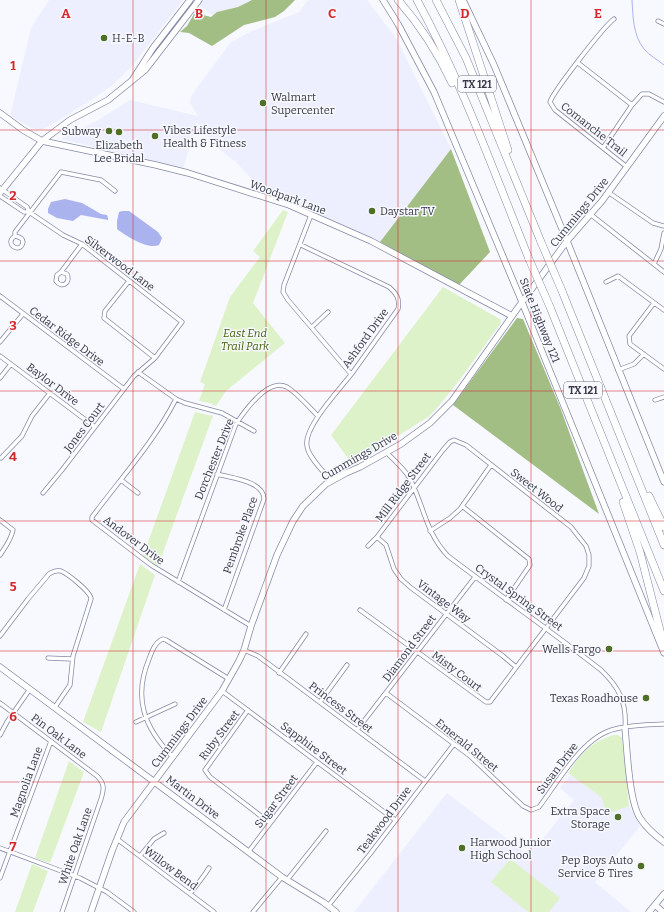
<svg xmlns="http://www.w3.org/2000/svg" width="664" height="912" viewBox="0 0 664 912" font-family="Bitter,serif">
<rect width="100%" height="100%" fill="#f7f9ff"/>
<path fill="#edefff" d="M49,0H183L132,66L114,84L93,99L51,125L43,129H34L10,116L31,28Z
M203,0H252L238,7L217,12L213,16L199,5Z
M308,0H367L396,38L451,149L380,242L270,194L260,188L237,163L214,145L197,122L183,169L61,139L100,119L130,100L198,116L190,103L191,96L231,42L252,31L299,12Z
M571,774L601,797L607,813L629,806L640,826L595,882L631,912H354L447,793L527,854L539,840L541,841L574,800L560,788Z"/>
<path fill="#ddf2c9" d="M283,210L288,212L253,303L285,343L226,391L216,406L209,403L199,401L205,384L200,382L230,297L260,257L253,251Z
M443,287L500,319L501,323L458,382L437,408L428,417L369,454L350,461L331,435Z
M195,412L213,416L158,566L143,556Z
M140,564L155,575L101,732L83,722Z
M613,735H618L622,738L629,806L607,814L601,797L568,773C582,753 590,743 613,735Z
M69,761L84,772L50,863L35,858Z
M510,859L560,898L549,912H528L491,882Z
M32,864L48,871L33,912H15Z"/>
<path fill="#a2be85" d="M252,0H295L284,11L275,17L244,25L212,46L189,33L180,32L187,26L194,14H199L211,17L217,12L238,7Z
M451,149L490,252L458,286L380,242Z
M517,318L523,319L560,407L599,514L453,405Z"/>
<path fill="#aab3ed" d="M65,199L82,203L101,214L107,215L108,218V220L81,215L73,221L57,218L48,213V209L51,202Z
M122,211H129L158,232L162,238L159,245C148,250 126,236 117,229V221L119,212Z"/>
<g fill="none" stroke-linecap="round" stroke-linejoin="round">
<path stroke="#aab3ed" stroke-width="1" d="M632,0C633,17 633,35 644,49C649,55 658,60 664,65"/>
<g stroke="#8589a5" stroke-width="5">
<path id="street" d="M614,19C604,26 553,92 550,102L555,110L627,167
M658,21L664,24
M578,63L632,105
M603,148L632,105L642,94H649L664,102
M0,188L27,207L29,212L63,235L82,244L182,322L155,358L134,376L62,470L43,493
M608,192L653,223L664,226
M0,196L24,212H29
M590,214L664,272
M311,215L284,285L283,292L288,300L351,374
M15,236C20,237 25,239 22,245C18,253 4,243 15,236V232L61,172L101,180L115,191
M301,245L389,287C397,294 400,299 398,309C383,330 368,351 353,372C342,387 303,427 307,446C308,457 325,473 331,481
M654,264L661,249L664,233
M61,272L67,274C71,283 62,289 56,281L57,275L61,272L82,244
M129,281L105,311L104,318L155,358
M606,282L618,276L664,310
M0,296L124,389
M654,303L629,336L630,344L664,369
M312,327L328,312
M0,342L23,314
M0,356L95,427
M618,370L634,364L644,354
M138,372L176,399L185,403L222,413L254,431
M0,378L11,364
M176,399C154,442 121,478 92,517V520L151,565L251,626
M655,400L664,397
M386,452C394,460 403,468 409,477C424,505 425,532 448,556C499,595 551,631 601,670C619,687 627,703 625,728
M1,458L22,436L32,416L50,393
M217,474C231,478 264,481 264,499L224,610
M121,480L138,493
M462,506L529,559L530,565L506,600
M0,520L13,530C11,540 6,546 0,555
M430,531L450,518L460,509L491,465
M377,537L386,545L394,569L401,579L410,587L503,656L516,667
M178,582L236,424C244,412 268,377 287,387C298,394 309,407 318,416
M360,610L486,702H490L493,698L584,578L589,566V555L586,546L571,527L466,445L454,440L450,442L443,450L377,537L368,546
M0,636L28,599L49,574C53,571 56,570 61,571C68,574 91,592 91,599L73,656L70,685L55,707
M244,650L258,656L425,781
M48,658L72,659
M279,673L306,634
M222,691L395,820
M386,693L470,756L523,806L531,810L539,807C558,782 583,736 615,729C630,725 648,725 664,724
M320,702L347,665
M0,703L97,776C105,784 104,789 101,799L62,912
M248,710L205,770L210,777L270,823
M136,722L175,704
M357,730L475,577
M0,735L7,722L30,689
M173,757C144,728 133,698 149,659C152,651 155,642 163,639L166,640L229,679
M117,839L214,912
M0,848L80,878L107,892L134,912
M249,851L317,762
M140,856L154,839L164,833
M0,878L51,741
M287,880L326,831
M190,894L205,874L209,868
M328,906L370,854L454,744
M253,912L282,877"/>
</g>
<g stroke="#8589a5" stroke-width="7">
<path id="secondary" d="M383,0L398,24L434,92L522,302L664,653
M463,0L494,65L567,241L664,482
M133,79L153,48L190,0
M0,113L23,130L42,141L156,165L188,173L289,205L371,241L512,316
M0,193L42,141L70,120L108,100L145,70L199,0
M0,667L282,877L323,902L336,912
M625,728C627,749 629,801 640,818C646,828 655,835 664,842
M655,905L663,912
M91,912L112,851L124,822L222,691L239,661L244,650L251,626L277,555L293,521L303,506L326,484L346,473L360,467L401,444L430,423L452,401L522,302L567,241L602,201L664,116
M649,912L664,894"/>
</g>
<g stroke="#8589a5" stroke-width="8">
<path id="highway" d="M398,0C420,25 438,53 452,83
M417,0C462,82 494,172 529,259
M436,0L466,58L541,242
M459,0L508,150
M562,291L664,545
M550,307L664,591
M649,496L664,527
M623,502L640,552L664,646"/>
</g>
<use href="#street" stroke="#fff" stroke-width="3.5"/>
<use href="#secondary" stroke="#fff" stroke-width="5.5"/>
<use href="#highway" stroke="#fff" stroke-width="7"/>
<g stroke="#8589a5" stroke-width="8" stroke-linecap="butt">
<path id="highway-bridge" d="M541,242L562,291
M529,259L550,307"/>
</g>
<use href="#highway-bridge" stroke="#fff" stroke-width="7"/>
</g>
<path fill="none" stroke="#d62828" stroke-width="1" stroke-opacity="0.55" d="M133,0V912M266,0V912M398,0V912M531,0V912M0,130H664M0,261H664M0,391H664M0,521H664M0,651H664M0,782H664"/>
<g fill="#506f26" stroke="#f7f9ff" stroke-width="1.5">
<circle cx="104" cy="38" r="4"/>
<circle cx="263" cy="103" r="4"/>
<circle cx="109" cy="131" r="4"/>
<circle cx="119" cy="132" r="4"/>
<circle cx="155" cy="136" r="4"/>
<circle cx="372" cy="211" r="4"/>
<circle cx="609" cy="649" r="4"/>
<circle cx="646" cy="698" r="4"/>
<circle cx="618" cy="817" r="4"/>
<circle cx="462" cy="848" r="4"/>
<circle cx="641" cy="866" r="4"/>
</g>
<g text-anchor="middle" stroke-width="3" stroke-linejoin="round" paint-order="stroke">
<g fill="#f7f9ff" stroke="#6f717b" stroke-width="1">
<rect x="458" y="76" width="38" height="16" rx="3"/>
<rect x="564" y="382" width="38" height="16" rx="3"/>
</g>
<g font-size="10" font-weight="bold" fill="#353743">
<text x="477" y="88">TX 121</text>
<text x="583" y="394">TX 121</text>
</g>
<g font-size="11" fill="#353743" stroke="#f7f9ff" text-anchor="start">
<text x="112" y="42">H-E-B</text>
<text x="271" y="101">Walmart<tspan x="271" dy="13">Supercenter</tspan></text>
<text x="163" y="134">Vibes Lifestyle<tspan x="163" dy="13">Health &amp; Fitness</tspan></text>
<text x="101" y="135" text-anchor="end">Subway</text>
<text x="119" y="149" text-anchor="middle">Elizabeth<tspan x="119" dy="13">Lee Bridal</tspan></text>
<text x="380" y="215">Daystar TV</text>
<text x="601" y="653" text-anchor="end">Wells Fargo</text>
<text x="638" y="702" text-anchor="end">Texas Roadhouse</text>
<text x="610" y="815" text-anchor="end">Extra Space<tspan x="610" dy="13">Storage</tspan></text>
<text x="470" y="846">Harwood Junior<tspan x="470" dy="13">High School</tspan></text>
<text x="633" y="864" text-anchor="end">Pep Boys Auto<tspan x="633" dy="13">Service &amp; Tires</tspan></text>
</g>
<g font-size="11" fill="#353743" stroke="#f7f9ff">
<text transform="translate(594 129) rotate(38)" y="4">Comanche Trail</text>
<text transform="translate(288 197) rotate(20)" y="4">Woodpark Lane</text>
<text transform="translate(579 212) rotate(-51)" y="4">Cummings Drive</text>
<text transform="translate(120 263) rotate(37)" y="4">Silverwood Lane</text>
<text transform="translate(540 320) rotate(68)" y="4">State Highway 121</text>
<text transform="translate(67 336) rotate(37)" y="4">Cedar Ridge Drive</text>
<text transform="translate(365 338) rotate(-54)" y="4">Ashford Drive</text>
<text transform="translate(53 384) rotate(37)" y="4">Baylor Drive</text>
<text transform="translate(84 427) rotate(-53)" y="4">Jones Court</text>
<text transform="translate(359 456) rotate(-30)" y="4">Cummings Drive</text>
<text transform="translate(214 459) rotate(-68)" y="4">Dorchester Drive</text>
<text transform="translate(403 487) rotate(-53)" y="4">Mill Ridge Street</text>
<text transform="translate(537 490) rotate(38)" y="4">Sweet Wood</text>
<text transform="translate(240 535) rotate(-70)" y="4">Pembroke Place</text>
<text transform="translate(134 540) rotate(37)" y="4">Andover Drive</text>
<text transform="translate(519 597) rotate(36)" y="4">Crystal Spring Street</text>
<text transform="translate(444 601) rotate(37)" y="4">Vintage Way</text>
<text transform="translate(409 648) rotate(-53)" y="4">Diamond Street</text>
<text transform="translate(457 671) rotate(37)" y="4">Misty Court</text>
<text transform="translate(341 707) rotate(37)" y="4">Princess Street</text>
<text transform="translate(179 732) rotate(-53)" y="4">Cummings Drive</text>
<text transform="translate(219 735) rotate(-53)" y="4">Ruby Street</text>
<text transform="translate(59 736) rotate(37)" y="4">Pin Oak Lane</text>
<text transform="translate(467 745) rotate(39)" y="4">Emerald Street</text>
<text transform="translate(314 748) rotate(37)" y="4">Sapphire Street</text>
<text transform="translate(557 768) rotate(-53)" y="4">Susan Drive</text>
<text transform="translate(26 782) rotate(-70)" y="4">Magnolia Lane</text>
<text transform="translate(193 797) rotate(37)" y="4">Martin Drive</text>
<text transform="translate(276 801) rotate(-53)" y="4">Sugar Street</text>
<text transform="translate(384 820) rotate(-53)" y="4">Teakwood Drive</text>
<text transform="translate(75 846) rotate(-71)" y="4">White Oak Lane</text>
<text transform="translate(171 868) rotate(37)" y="4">Willow Bend</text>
</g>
<g font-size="11" font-style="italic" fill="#40600a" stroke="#f7f9ff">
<text x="245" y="337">East End<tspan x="245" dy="13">Trail Park</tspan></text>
</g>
</g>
<g font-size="13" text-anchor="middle" font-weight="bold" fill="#d62828" stroke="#f7f9ff" stroke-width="3" stroke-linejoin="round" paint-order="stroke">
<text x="66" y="18">A</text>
<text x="199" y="18">B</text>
<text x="332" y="18">C</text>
<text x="465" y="18">D</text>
<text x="598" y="18">E</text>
<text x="13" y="70">1</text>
<text x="13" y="200">2</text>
<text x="13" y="330">3</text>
<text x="13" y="461">4</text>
<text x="13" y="591">5</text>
<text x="13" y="721">6</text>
<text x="13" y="851">7</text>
</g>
</svg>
